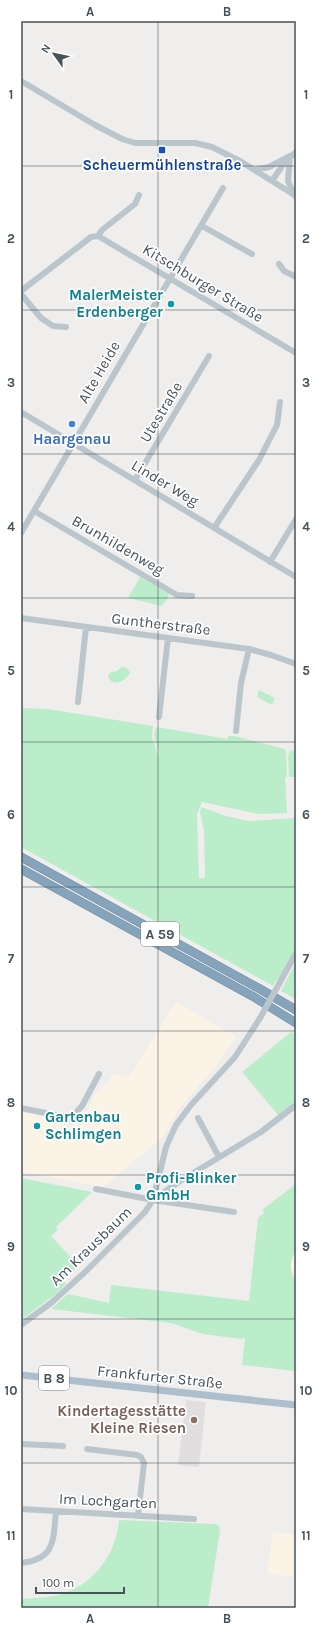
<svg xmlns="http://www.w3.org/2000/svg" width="317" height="1629" viewBox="0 0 317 1629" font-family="Karla,sans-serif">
<rect width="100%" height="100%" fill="#f0eded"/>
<path fill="#fbf3e5" d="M176,1002L236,1036L214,1068L178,1110L163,1137L103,1187L21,1172V1112L61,1120L64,1126L69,1128L75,1124V1122L84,1117L95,1095L110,1080L112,1074L129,1077Z
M296,1251V1280L291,1267L292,1258Z
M273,1532L296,1535V1577L267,1573Z"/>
<path fill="#e1dedf" d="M186,1400L206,1402L199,1467L178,1465Z"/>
<path fill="#bbedcb" d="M140,577L168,593L169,596L162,606L128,598Z
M122,666L128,669L130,673C124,681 117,687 109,679L108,675L111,672L117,671Z
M259,690L275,698L272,705L257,697Z
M21,708L48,709L153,726L152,736L157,753H159C157,745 151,735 157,727L227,739L228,736H234L285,749L286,751L287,777H285L287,813L258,814L202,802L197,814L199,878H205L204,830L200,813L201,807L226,816L248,821L296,818V947L278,981L276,980L273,986L21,847Z
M290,750L296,752V777H289L288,756Z
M295,964L296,965V999L281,991Z
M291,1032L296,1035V1101L279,1116L242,1072Z
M21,1178L92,1192L56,1227L58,1230L51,1236L79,1266L63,1280L66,1284L57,1293L21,1320Z
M296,1184V1251C289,1260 289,1272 296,1281L295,1371L242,1365L245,1338L241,1339L203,1334L171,1323L51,1309L68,1294L109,1303L111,1285L249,1301L258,1218L264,1213L263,1209Z
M119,1520L215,1524L219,1526L220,1530L208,1608H21V1599C33,1598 47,1598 58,1595C93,1586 116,1555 119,1520Z"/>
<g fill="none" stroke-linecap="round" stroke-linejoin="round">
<g stroke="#718ea7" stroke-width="9">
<path id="highway" d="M21,857L260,989L296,1010
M21,869L254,997L296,1023"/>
</g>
<path stroke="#bbc6cc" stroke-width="6" d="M21,81L95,125L122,139L135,143H195L212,147L240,161L296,196
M290,156L288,181L294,195
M255,170L269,167L290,156
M272,181L284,163L296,152
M202,226L252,254
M98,236L296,353
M279,264L284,271L296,277
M21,291L91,237L98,236L102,230L135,204L139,195
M21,294L41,318L53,326L66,327
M21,412L296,577
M135,480L209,356
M34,511L177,595L192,596
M214,528L259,460L277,425L280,402
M21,533L223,188
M270,562L296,519
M21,618L249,649L271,655L296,664
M78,702L86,627
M159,717L168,638
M236,731L241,683L249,649
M279,984L296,953
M21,1108L65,1117L73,1116L82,1106L99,1074
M198,1118L219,1157
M96,1189L153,1200L234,1212
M153,1200L166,1147L176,1125L191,1105L235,1057L260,1018
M21,1325L51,1303L84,1273L145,1212L153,1200L180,1181L261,1132L296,1105
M21,1444L63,1446
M87,1449L137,1455L141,1457L144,1463L138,1516
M21,1509L194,1519
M21,1563C56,1559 53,1540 56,1511"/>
<path stroke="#adbfcc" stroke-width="7" d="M21,1375L296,1405"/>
<use href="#highway" stroke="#85a3bb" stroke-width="8"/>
<path stroke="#bbc6cc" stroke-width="6" d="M260,1018L279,984"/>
</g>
<path fill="none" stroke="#46525a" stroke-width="1" stroke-opacity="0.55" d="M158,21V1608M21,166H296M21,310H296M21,454H296M21,598H296M21,742H296M21,887H296M21,1031H296M21,1175H296M21,1319H296M21,1463H296"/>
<rect fill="#1a4fb4" stroke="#fff" stroke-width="1.5" x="158" y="146" width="8" height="8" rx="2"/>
<g fill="#0f9aa8" stroke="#fff" stroke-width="1.5">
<circle cx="171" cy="304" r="4"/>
<circle cx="37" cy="1126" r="4"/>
<circle cx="138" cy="1187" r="4"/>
</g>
<circle fill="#3f7fe0" stroke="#fff" stroke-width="1.5" cx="72" cy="424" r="4"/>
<circle fill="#8d6e63" stroke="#fff" stroke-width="1.5" cx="194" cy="1420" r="4"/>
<g text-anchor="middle" stroke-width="3.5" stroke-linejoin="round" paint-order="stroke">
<g fill="#fff" stroke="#7e868c" stroke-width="1">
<rect x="141" y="922" width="38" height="24" rx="3"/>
<rect x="39" y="1366" width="30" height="24" rx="3"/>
</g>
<g font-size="14" font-weight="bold" fill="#46525a">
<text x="160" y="939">A 59</text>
<text x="54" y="1383">B 8</text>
</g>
<g font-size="15" font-weight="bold" fill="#164399" stroke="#fff">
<text x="162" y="170">Scheuermühlenstraße</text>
</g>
<g font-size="15" fill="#46525a" stroke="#fff">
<text transform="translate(203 283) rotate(31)" y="5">Kitschburger Straße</text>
<text transform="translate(99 372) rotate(-60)" y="5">Alte Heide</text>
<text transform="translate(161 412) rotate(-59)" y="5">Utestraße</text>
<text transform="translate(165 483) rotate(31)" y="5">Linder Weg</text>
<text transform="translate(118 545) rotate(30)" y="5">Brunhildenweg</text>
<text transform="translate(161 624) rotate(7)" y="5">Guntherstraße</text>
<text transform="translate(91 1246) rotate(-44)" y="5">Am Krausbaum</text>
<text transform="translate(160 1377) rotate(6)" y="5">Frankfurter Straße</text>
<text transform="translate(108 1501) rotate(3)" y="5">Im Lochgarten</text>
</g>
<g font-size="15" font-weight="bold" fill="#0d838f" stroke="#fff" text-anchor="start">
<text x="163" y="300" text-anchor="end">MalerMeister<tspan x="163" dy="17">Erdenberger</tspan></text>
<text x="45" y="1122">Gartenbau<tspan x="45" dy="17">Schlimgen</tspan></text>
<text x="146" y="1183">Profi-Blinker<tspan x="146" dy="17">GmbH</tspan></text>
</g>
<g font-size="15" font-weight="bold" fill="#366cbe" stroke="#fff">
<text x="72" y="444">Haargenau</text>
</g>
<g font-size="15" font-weight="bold" fill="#785e54" stroke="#fff" text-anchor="end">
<text x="186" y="1416">Kindertagesstätte<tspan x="186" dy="17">Kleine Riesen</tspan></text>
</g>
</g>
<rect width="317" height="1629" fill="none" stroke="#ffffff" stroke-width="44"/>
<g transform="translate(54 54) rotate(303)" stroke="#ffffff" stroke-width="3" paint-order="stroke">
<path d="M0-3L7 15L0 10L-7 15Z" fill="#46525a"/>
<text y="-6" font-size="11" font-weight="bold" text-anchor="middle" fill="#46525a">N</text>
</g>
<path d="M36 1587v6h88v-6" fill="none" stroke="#46525a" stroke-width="2"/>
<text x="42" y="1587" font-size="12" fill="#46525a" stroke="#ffffff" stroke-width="3" paint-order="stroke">100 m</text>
<rect x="22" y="22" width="273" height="1585" fill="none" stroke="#46525a" stroke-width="1.5"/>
<g font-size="13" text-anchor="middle" font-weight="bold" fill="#46525a">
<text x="90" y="16">A</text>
<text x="227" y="16">B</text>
<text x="11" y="99">1</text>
<text x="306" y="99">1</text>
<text x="11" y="243">2</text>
<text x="306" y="243">2</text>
<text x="11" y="387">3</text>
<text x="306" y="387">3</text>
<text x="11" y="531">4</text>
<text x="306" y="531">4</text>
<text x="11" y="675">5</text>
<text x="306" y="675">5</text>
<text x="11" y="819">6</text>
<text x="306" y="819">6</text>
<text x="11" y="963">7</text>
<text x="306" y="963">7</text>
<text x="11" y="1107">8</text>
<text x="306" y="1107">8</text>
<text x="11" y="1251">9</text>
<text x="306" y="1251">9</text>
<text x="11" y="1395">10</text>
<text x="306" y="1395">10</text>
<text x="11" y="1540">11</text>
<text x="306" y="1540">11</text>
<text x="90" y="1623">A</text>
<text x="227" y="1623">B</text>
</g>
</svg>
